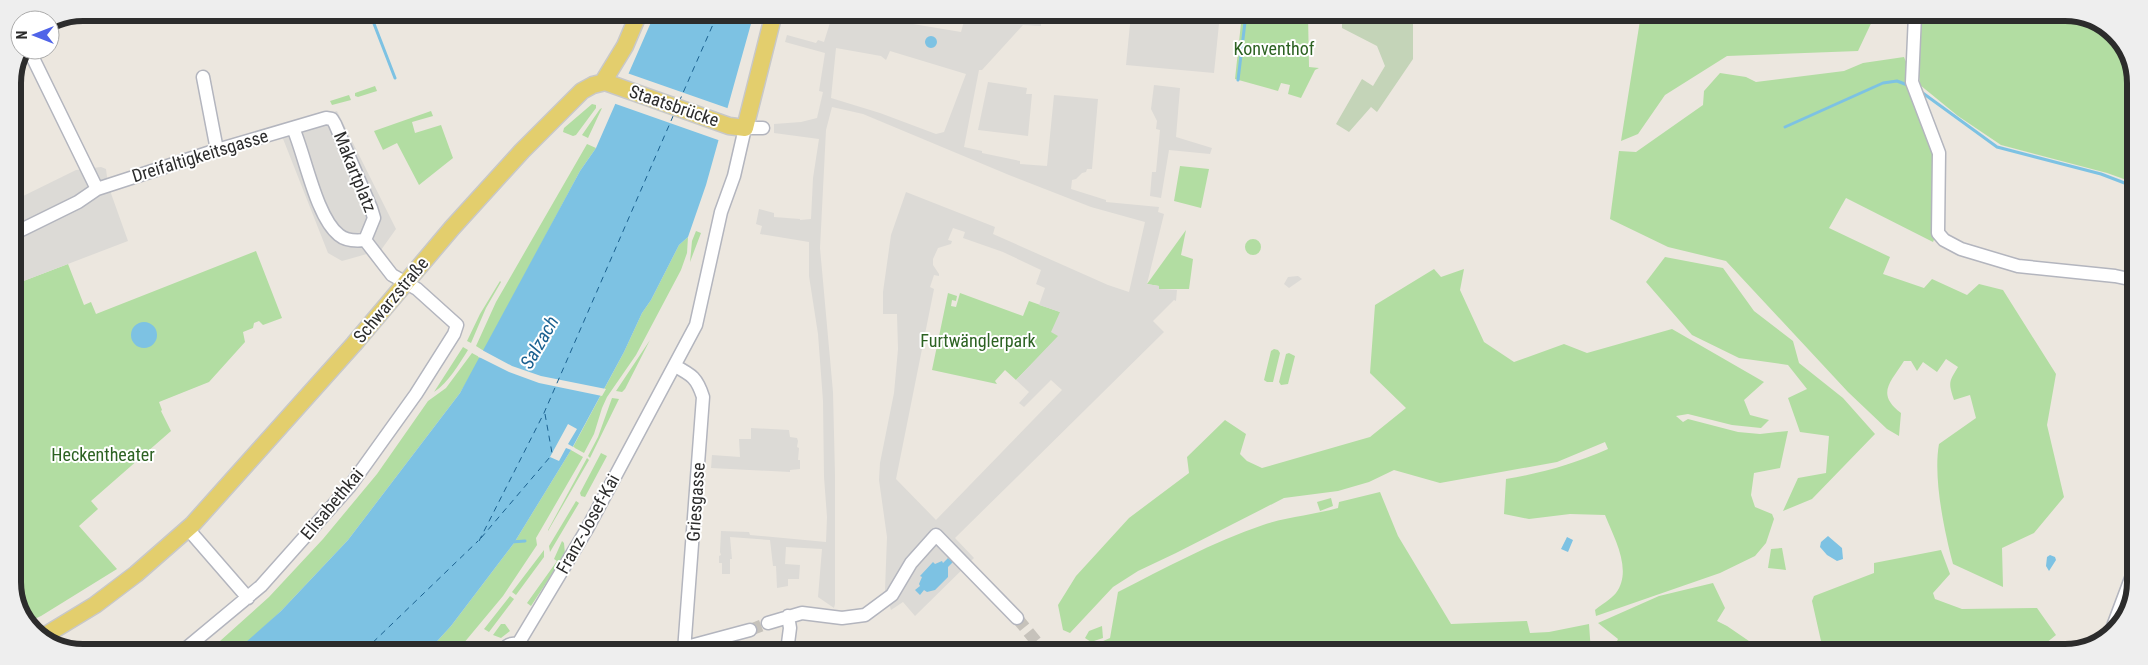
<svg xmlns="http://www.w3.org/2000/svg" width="2148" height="665" viewBox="0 0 2148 665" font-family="'Roboto Condensed',sans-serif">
<rect width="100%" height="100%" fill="#ece7df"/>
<path fill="#b2dda2" d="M1242,14H1308L1309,67L1319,68L1315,70L1301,98L1288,94L1290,85L1281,83L1278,91L1235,79Z
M1641,14L1875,15L1858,51L1727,56L1665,95L1638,134L1621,141Z
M1919,15H2083L2121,40H2119L2135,79V183L2107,173L2001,145L1958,116L1920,85L1917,53Z
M1904,57L1946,158L1941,222L1933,242L1846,198L1829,228L1890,257L1883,274L1924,288L1932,279L1967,295L1979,284L2003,290L2056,374L2047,425L2064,497L2034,533L2002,548L2003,587L1953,564C1944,530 1933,477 1939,444L1976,418L1970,395L1954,400C1948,382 1949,382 1958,367L1946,359L1937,372L1923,362L1917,371L1911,361H1904C1890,383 1876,394 1901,413L1899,436L1887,429L1848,392L1726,261L1668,247L1610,219L1619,151L1636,152L1703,105L1704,91L1720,73L1746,77L1756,82L1844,71L1863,63Z
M375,86L377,91L358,97L355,96V93Z
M349,95L351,100L332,105L330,101Z
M592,104L596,105V108L576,135L573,136L563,132L564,128Z
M602,108L588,138L582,135L600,109Z
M431,111L433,116L412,122L415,133L441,125L453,158L419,185L397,143L383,150L374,131Z
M587,144L596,148L580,171L484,351L476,346L496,302Z
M1180,166L1209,169L1201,208L1174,201Z
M1186,230L1181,255L1193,259L1189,289H1159V286L1147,284Z
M696,231L701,233L690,262L692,241Z
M688,237L687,253L681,270L636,355L607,397L602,408L594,434L584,453L573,447L624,352L642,313L651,300L679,245Z
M1245 247a8 8 0 1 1 16 0a8 8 0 1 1-16 0Z
M256,251L282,318L263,325L259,321L254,323L253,328L243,332L245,342L209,382L159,402L162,410L161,411L171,431L91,501L98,509L79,526L117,569L41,616L26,623L13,586V285L68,264L84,305L91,302L96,314Z
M1665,257L1723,268L1754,311L1793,341L1799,363L1843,398L1875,434L1812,499L1783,511L1798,478L1826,473L1829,436L1800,432L1788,398L1807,389L1788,365L1739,358L1692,335L1646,282Z
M1434,269L1441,277L1464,269L1460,290L1484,342L1514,362L1564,344L1587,353L1672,329L1764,382L1744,400L1750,415L1769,420L1761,428L1732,425L1688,414L1676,416L1683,422L1688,419L1738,432L1760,434L1788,431L1780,468L1754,473L1751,495L1755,507L1772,514L1774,519L1766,543L1755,556L1720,573L1596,616L1595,610C1601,605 1611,599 1616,593C1633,570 1614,538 1605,515L1570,514L1529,519L1504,514L1506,479C1542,473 1574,464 1608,449L1605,442L1557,462L1440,483L1394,470L1369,482L1338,491L1284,498L1176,553L1138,571L1113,587L1070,633L1063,630L1058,605L1076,576L1129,518L1189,473L1187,457L1225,420L1246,434L1240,454L1247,461L1262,468L1370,437L1406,408L1370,373L1375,305Z
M500,281L501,282L486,308L471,343L467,341L480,314Z
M948,293L957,296L956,301L952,300L951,306L956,307L960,293L1023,316L1029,301L1060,312L1059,336L1016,380L1005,370L995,381L997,384L932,370Z
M650,340L625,389L622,392L616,391Z
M463,347L468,350C459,364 449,382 434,392Z
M1274,349L1278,350L1280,353L1273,382H1267L1264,380L1271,351Z
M472,353L481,358L460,393L348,540L281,611L251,639L237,650H210L269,597L323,539L377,474L428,401L446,388Z
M1289,353L1295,356L1288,384L1281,385L1279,382L1286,354Z
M612,398L619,399L590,458L588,456L598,437Z
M571,450L583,457L536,538L537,545L503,596L458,650H429L451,626L514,543Z
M601,453L607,456L585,497L581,496L580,493Z
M587,458L589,460L548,531V530Z
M1380,492L1398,536L1451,624L1527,621L1530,633L1549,632L1589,624L1591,652L1080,651L1110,638L1118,592C1165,568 1213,542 1263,525C1286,517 1313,515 1338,508L1339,502Z
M1331,498L1333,506L1320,511L1317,502Z
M576,501L579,503L550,552L549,546Z
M562,541L564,543L565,554L531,606L527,603L557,561L554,559Z
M1782,548L1786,570L1768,568L1771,549Z
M544,550V557L516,595L512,592Z
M1941,550L1950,574L1933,593L1935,599L1962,609L2037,608L2056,635L2035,652H1791L1806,643L1821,641L1812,601L1814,596L1874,573V563Z
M1713,583L1725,608L1717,621L1727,626L1765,652H1612L1618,639L1598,623L1659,596Z
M510,596L514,599L489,632L484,629Z
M501,624H505L510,631L501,638L493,635Z
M1102,626L1103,638L1091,642L1085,638L1089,631Z
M981,644L994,651H962L964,649Z"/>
<path fill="#c4d4b8" d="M1342,14H1413V59L1377,112L1371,107L1349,132L1336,124L1362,79L1373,86L1385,66L1377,46L1342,28V20H1340Z"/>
<path fill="#dcdad6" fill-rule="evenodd" d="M833,13H860L877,16L878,13H883V19L961,32L966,14H1041V26L1023,25L982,70H979L964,147L982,151V153L1020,161V164L1047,166L1054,95L1098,99L1092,169H1087L1086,172L1082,173L1076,179L1072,180L1071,189L1106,200V202L1159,207L1158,212L1164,214L1147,284L1159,286V289L1177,290L1176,301L1174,300L1153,321L1164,332L955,538L974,558L915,616L903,602L891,610L885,590L887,537L879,480L880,463L894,393L898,349L897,314H883V292L891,235L906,192L995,227L993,234L1108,285L1129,292L1145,222L1091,207L1009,175L863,114L832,107L826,130L820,248L833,392L835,475V604L834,608L818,597L822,549L786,547L785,564L800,565L799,579H788V586L777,588L776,566H773L770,540L730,537L732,559H730V574H722V563H719V556L721,555L720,552L721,531L749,532L750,535L826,542L827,517L824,477L823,401L818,334L809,276V242L760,234L762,226L756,224L759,209L774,213V217L800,219V220L811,219L813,178L819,139L774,133V124L801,122L817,118L823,92L819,91L825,53L785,42L787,35L816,43L818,40L824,42ZM836,48L881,56L886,60L890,51L966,74L944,132L936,134L880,113L831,98ZM953,228L965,232L963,238L1003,252L1041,270L1036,284L1045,288L1039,305L1060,312L1051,332L1058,336L1016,380L1029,392L1019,403L1024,407L1051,380L1062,390L936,520L896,479L934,289L930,287L934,275L939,276V274L933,265V259L938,248L951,244L952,241L948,240Z
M1131,14H1220L1214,73L1126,65Z
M988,82L1027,88L1026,94H1032L1028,136L978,130Z
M1154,85L1180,88L1176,137L1212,148L1210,154L1169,150L1161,198L1150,196L1152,172H1156L1160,130L1156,129L1157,121L1151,109Z
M337,111L396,229L381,250L342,261L328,253L278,126Z
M101,167L106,169L108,185L128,241L13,285V201L76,170Z
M1298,276L1302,279L1289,288L1284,284L1288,277Z
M751,428L789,430L790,437L797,438L798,441L797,447L799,448L798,460H800V469L790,470V472L711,468L712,455L740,457L739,439H751Z"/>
<path fill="#7dc2e3" d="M655,13H754L706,185L688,237L679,245L651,300L642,313L624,352L571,450L514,543L451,626L429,650H237L281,611L348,540L460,393L580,171L596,148Z
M925 42a6 6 0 1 1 12 0a6 6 0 1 1-12 0Z
M2119,40L2121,41L2132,70L2117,45L2116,42Z
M131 335a13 13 0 1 1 26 0a13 13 0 1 1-26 0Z
M1828,536L1842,548L1843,559L1837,561L1827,555L1820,547L1821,542Z
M1567,537L1573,540L1568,552L1561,549Z
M2050,555L2055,557L2056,560L2049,571L2046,566L2047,557Z
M948,558L953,562L948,567V577L935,590L927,592L924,590L920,595L915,590L920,586L919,584L922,577L920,576L933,562L935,564L942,561L943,563Z"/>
<path fill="#ece7df" d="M627,73L730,109L721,141L613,103Z
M482,350L512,366L541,376L606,389L602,396L539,383L509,372L481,358L478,357Z
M568,424L577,429L568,444L575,448L574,451L566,448L559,461L550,457Z"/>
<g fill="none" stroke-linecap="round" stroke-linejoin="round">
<path stroke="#7dc2e3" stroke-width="3" d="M371,16L395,78
M1238,80L1246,14
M1920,91L1997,147L2101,174L2135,187
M1785,127L1883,83L1897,81L1910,86
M511,542L525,541"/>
<path stroke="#1b6190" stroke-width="1" stroke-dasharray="6 5" stroke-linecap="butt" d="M679,102L718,13
M545,414L552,453
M481,538L550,457
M479,541L544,413L674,114
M365,650L478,541"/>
<path stroke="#c6c2bb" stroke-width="12" stroke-dasharray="12 6" stroke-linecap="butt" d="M1017,618L1044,651
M750,630L768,623"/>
<g stroke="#b3b5be" stroke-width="15">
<path id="minor" d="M1915,15L1912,82L1939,153L1938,233L1944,240L1961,249L2018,266L2115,276L2134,280
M29,50L97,189
M203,77L217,150
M293,128C305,155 316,217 339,235C346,241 356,241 365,240
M13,234L78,202L97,189L217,150L326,118L332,119L335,124L371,208L374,218L365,240
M675,366C692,375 697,378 703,397L684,651
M188,529L248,598
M768,623L802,613L842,618L865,615L892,595L911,563L936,535L1017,618
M2109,637L2133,573
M518,644L587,529L696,325L721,212L734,176L745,128H763
M184,650L261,586L350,486L416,394L454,334L457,325L417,289L392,275L365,240
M503,651C508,642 516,642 523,648
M684,651L694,645L750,630
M787,651L790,628L788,616"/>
</g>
<g stroke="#c8c8c8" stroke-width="19">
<path id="major" d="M603,82L625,46L639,13
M44,636L95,605L136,574L192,525L354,344L452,228L522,151L582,91L593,85L605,82L729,126L745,128L774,13"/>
</g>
<use href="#minor" stroke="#fff" stroke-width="12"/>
<use href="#major" stroke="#e3ce6d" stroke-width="16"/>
</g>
<g text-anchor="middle" stroke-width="4" stroke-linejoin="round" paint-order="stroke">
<g font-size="18" fill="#2c6222" stroke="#fff">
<text x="1274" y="55">Konventhof</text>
<text x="978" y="347">Furtwänglerpark</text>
<text x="103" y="461">Heckentheater</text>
</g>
<g font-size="18" fill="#2c2c2c" stroke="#fff">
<text transform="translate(674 106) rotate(19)" y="6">Staatsbrücke</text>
<text transform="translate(200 156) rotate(-17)" y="6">Dreifaltigkeitsgasse</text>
<text transform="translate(355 172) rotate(68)" y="6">Makartplatz</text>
<text transform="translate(391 300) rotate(-50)" y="6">Schwarzstraße</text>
<text transform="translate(696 502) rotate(-86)" y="6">Griesgasse</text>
<text transform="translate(332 504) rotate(-50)" y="6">Elisabethkai</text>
<text transform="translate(588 524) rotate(-61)" y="6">Franz-Josef-Kai</text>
</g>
<g font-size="19" font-style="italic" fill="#1b6190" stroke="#fff">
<text transform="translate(539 342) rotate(-60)" y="7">Salzach</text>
</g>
</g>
<path d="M0 0H2148V665H0ZM83 21H2065A62 62 0 0 1 2127 83V582A62 62 0 0 1 2065 644H83A62 62 0 0 1 21 582V83A62 62 0 0 1 83 21Z" fill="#eee" fill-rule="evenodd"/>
<path fill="none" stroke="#2c2c2c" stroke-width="6" d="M83 21H2065A62 62 0 0 1 2127 83V582A62 62 0 0 1 2065 644H83A62 62 0 0 1 21 582V83A62 62 0 0 1 83 21Z"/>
<g transform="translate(35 35) rotate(270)"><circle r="24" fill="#ffffff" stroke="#ababab"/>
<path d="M0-4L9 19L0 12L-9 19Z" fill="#5064e8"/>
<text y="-8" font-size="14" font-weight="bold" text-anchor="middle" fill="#2c2c2c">N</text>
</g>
</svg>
